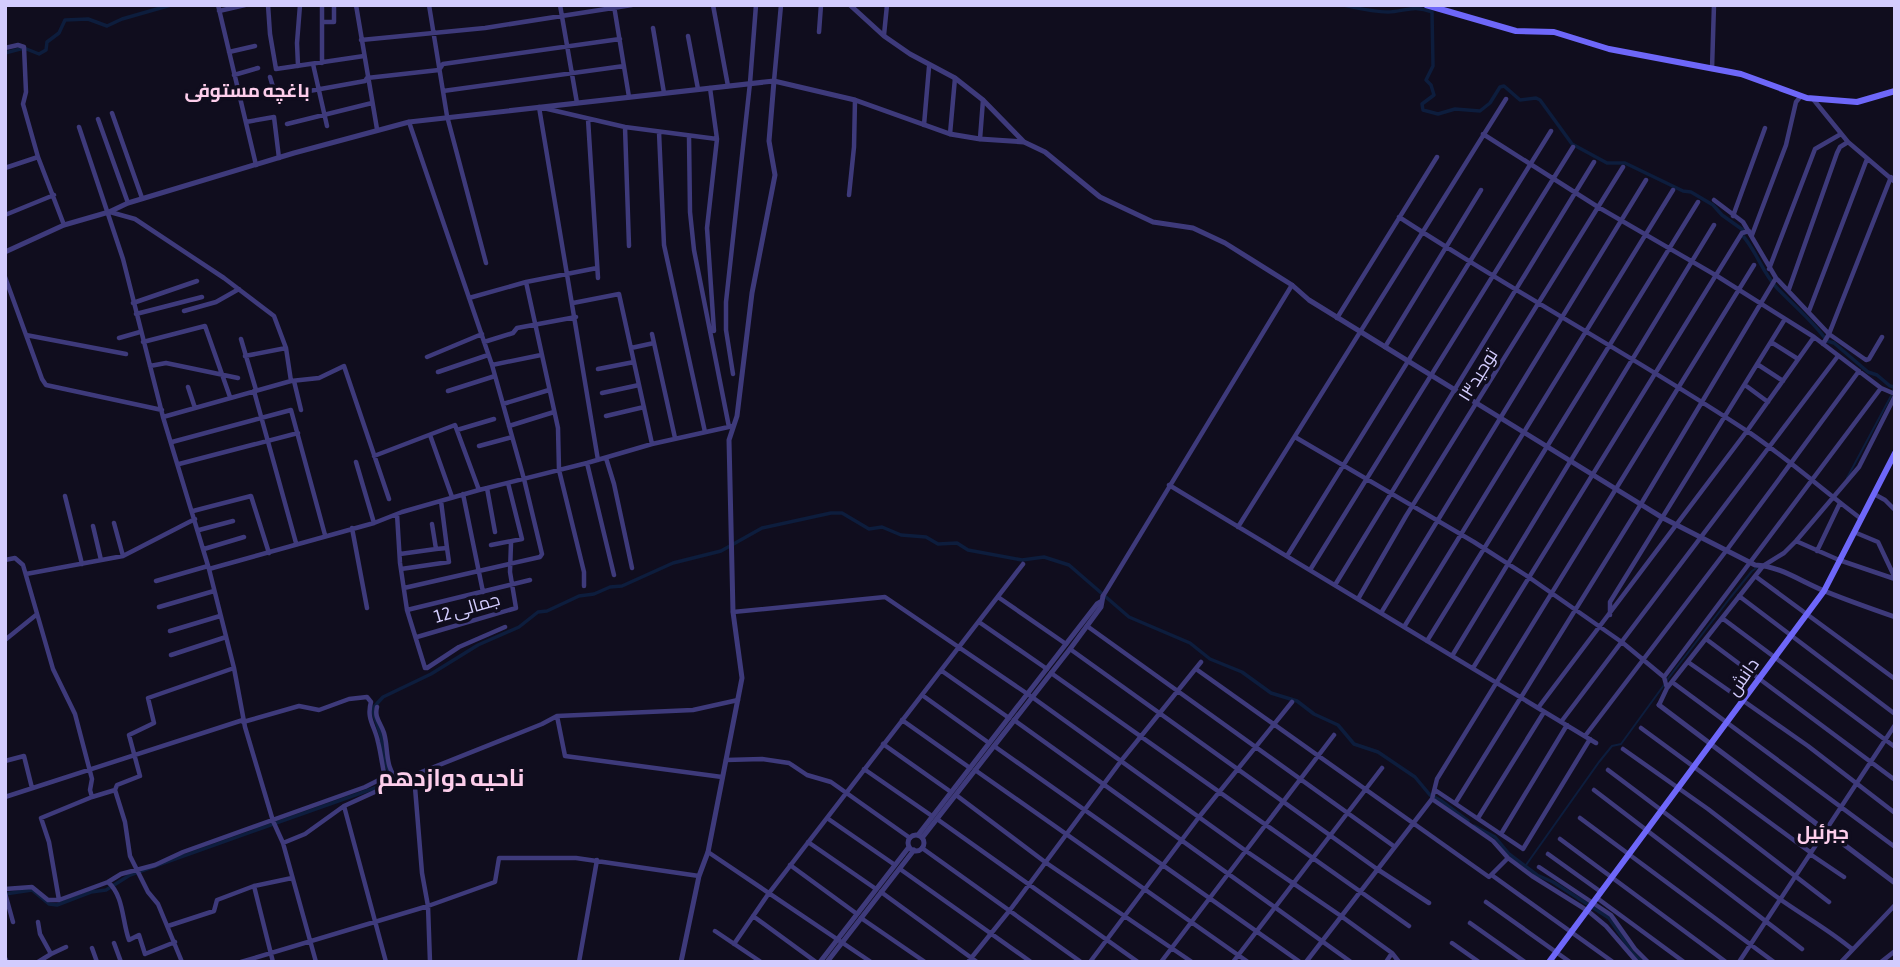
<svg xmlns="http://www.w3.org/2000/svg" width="1900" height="967" viewBox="0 0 1900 967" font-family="'Asap Condensed',Cairo,sans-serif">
<rect width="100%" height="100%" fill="#100d1e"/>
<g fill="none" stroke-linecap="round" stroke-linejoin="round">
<path stroke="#0d1d3d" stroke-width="2" d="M1893,391L1894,386
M1847,478L1891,396
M1667,680L1730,598L1752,571L1758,567
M1526,865L1599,762L1612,746L1621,744L1664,685"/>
<path stroke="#0d1d3d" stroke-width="3.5" d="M1343,5C1357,8 1374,12 1388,12C1404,12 1413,4 1432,12L1433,66L1426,80L1431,85L1434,95L1422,104L1423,110L1438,114L1455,109L1480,111L1490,103L1500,87L1504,86L1520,100L1536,98L1540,100L1572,144L1607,163H1625L1683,191L1691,192L1713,205L1722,215L1743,230V236C1757,252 1762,272 1777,288C1793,305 1813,321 1827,341L1834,343L1868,372L1877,375L1890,386L1895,387
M5,53L24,48L39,54L46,50L47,42L59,33L65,20L88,19L107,26L122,19L171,5
M1474,826L1495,837L1509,854L1537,875L1553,882L1609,918L1632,952L1642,962
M5,894L32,890L49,904L57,905L91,892L106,890L130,875L389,783L393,779L385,763L381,736L372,709L383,697L431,674L478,645L519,627L538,612L547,611L579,596L594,594L610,587L622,586L673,563L721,551L762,528L831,513H842L869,529L882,527L901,535L926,537L938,544L957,543L968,550L1022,560L1044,557L1069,565L1129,617L1190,643L1210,659L1242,672L1271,693L1297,701L1314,714L1338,725L1354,744L1378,752L1415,777L1430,795L1440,800L1468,821"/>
<path stroke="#3e3a7b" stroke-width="4.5" d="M218,5L256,165
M268,5L270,34L276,69L364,56
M356,5L377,129
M429,5L447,116L486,263
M560,5L577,103
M713,5L728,86
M614,6L629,97
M219,11L245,5
M322,22H334V5
M653,28L664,93
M819,32L821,5
M884,35L887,5
M688,36L698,89
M361,40L485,28L632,5
M5,48L18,45L24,47L26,92L23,104L38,157L64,225
M229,52L255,46
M322,63V5
M313,64L327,126
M298,66L297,43L300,5
M1712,69L1714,5
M234,75L258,68
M270,77L276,97L365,81L367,78L439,70L443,64L620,39
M774,81L781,5
M710,88L717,139L707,228L714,331
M443,91L624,66
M1813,99L1848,142L1895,182
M112,113L142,198
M98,119L128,203
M588,119L598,278
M246,122L274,117L279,158
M287,124L372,103
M924,125L929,67
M79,127L123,259L163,417L209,569L234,668L245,727L273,821L283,843L316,962
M625,127L629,246
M659,132L664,245L705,432
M950,134L955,78
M1483,134L1598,207L1717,276L1814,337L1881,388L1895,394
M689,136L690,212L694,250L729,427
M980,139L983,100
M5,168L38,157
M849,195L854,147L855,100
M1714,200L1743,222L1776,278L1829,334L1823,344
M110,212L135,219L224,278L274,316L286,348L291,381
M5,215L54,195
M1733,216L1765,128
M1399,217C1514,292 1635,357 1750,433C1788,459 1823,490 1860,518
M1752,235L1786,145L1796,102L1801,96
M1769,269L1815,149L1841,134
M5,277L42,379L46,385L162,410
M526,282L558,428L559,470L584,572V586
M1789,289L1837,153L1840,147L1848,142
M469,298L526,282L597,268
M133,303L197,281
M573,303L619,294L652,444
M184,311L216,302L239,289
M1809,311L1867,159
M136,314L202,297
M1337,318L1437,157
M652,334L675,438
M26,335L126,354
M1882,337L1869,359L1866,360L1829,334L1891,177
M119,338L140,332
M241,339L256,390
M143,342L205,326L230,397
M484,342L513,333L517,328L576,317
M1771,342L1798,359
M1385,347L1481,190
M631,348L654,343
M245,356L286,348
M427,357L482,334
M1757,364L1783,381
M492,365L541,355
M150,366L166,363L238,378
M598,369L634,362
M438,372L488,355
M733,374L726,330V302L750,83L756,5
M294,381L301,410
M1745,385L1768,402
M188,387L195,408
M254,391L296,543
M448,391L495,376
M602,393L639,385
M503,404L549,390
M606,416L644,407
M163,417L291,381L319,378L344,366L389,499
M509,426L554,412
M457,430L494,419
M430,435L452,497
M1295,437L1474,542L1530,578L1623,643L1664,677L1667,688
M172,442L291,410L325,535
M479,446L512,437
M374,456L455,425L479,490
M606,458L614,484L632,568
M598,460L539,107L625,127L717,139
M356,462L374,523
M587,463L614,575
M179,464L298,433
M1169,485L1596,743
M487,488L495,532
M463,494L483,592
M1874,494L1885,500L1895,510
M65,496L82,564
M193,511L251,496L269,553
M397,514L400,563L407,610L425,668H427L459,647L505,627
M114,523L123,556
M93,526L101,560
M1238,527L1506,99
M352,528L367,608
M199,530L233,521
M1854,532L1878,542L1895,578
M1796,541L1839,560L1895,579
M491,545L522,539L508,483
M204,549L244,537
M436,549L447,548L441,501
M1817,551L1840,503
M400,554L436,549L432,524
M1287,556L1551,131
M5,560L15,558L23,565L53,669L75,714L92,779L90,790L92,797L115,790L125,822L130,856L148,892L158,904L182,962
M209,569L374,523L402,512L479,490L587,463L652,444L733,426
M401,569L449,562L447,548
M1310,570L1573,147
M26,574L123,556L195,519
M1755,576L1895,679
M156,581L208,566
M1335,585L1594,162
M404,588L540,557L542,554L524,479L492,365L409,122
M1103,596L1292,285
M1739,596L1895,714
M998,597L1066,644
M1358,599L1406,516L1623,167
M159,607L214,591
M407,610L530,580
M733,612L885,597L1032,697L1246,851L1341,916L1392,953L1399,962
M1381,613L1646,180
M1610,615V602L1785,319
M1722,618L1895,747
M979,622L1047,669
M1087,626L1395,847
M1404,627L1673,190
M170,631L220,616
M417,637L516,608L510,572L511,543
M1706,639L1895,780
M5,640L36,615
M1427,641L1698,202
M1070,649L1377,869L1429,903
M171,655L226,637
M1452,656L1714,225
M1688,662L1808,746L1895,813
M1473,668L1742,233L1749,231
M1196,669L1489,877L1508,858
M942,671L1009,718
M1051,673L1409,926
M1664,677L1881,388
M1672,682L1895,847
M922,695L989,743
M1659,705L1667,688L1763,566L1784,553L1796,541L1859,467L1895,396
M377,707C374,718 381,723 384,733C389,750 384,768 399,781
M1538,708L1747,431L1814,337
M557,716L565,756L722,777
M902,720L970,768
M1014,720L1351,962
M1561,722L1838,356
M1641,728L1810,852
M1585,736L1726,551L1859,371
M883,744L951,792
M994,746L1300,962
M1623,749L1708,809L1829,902
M726,760L762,759L789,763L807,775L831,782L910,838
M5,761L24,756L32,788
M864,769L932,816
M975,770L1248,962
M1608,770C1664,812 1720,855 1777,897C1802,915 1828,929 1852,949
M414,775L422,873L428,906L430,962
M115,790L117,785L140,776L129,735L154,723L148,698L234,668
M1435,790L1523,849L1590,739
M1594,790L1802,949
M956,795L1045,862L1192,962
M5,797L243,720
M1432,799L1493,841L1508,858L1532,876L1588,911L1606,926L1637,962
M1456,802L1641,504L1776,278
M344,806L386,962
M827,818L895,865
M1478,818L1544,712
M1580,818L1774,962
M937,819L1138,962
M1501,834L1567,725
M1560,839L1726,962
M808,842L876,889
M283,843L305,834L344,806L399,781L542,724L557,716L693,710L738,700
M922,848L1081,962
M708,852L871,962
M1548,854L1601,892
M1810,854L1844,877
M790,865L857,914
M1539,867L1611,915L1635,949L1648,962
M900,869L1031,962
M1493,876L1613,962
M108,882C124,896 122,921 129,940L139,935L145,954L175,942
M254,886L273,962
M5,889L32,887L48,900H59L108,882L121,874L155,865L183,852L365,787L385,777C382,765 381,754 378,742C375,726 366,719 371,702L367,697L349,699L319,710L299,706L243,722
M881,892L977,962
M5,893L13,922
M1597,898L1684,962
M59,900L49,842L41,818L92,797
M1486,902L1570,962
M753,916L816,962
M861,918L925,962
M38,922L40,934L51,954L38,962
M1470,923L1525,962
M168,926L214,911L217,900L254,886L292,878
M715,931L761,962
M114,943L121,962
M1452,943L1479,962
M734,944L769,893L1023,564
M92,948L97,962
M51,954L66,947
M5,958L7,962
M241,962L428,906L495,882L499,858H576L699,876
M579,962L597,860
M968,962L1010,910L1121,761L1201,662
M1090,962L1199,817L1292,702
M1161,962L1334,735
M1233,962L1382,768
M1306,962L1432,799L1437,779L1754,265
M1386,962L1392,953
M1739,962L1895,725
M1841,962L1895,905
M1881,962L1895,951"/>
<path stroke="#3e3a7b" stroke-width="5" d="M850,5L884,36L910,54L955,78L983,100L1024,142
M5,252L64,225L109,212L128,203L294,153L409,122L774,81L855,100L950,134L980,139L1024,142L1045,152L1100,197L1153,222L1193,228L1225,243L1292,285L1309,300L1663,518L1755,565C1781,566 1803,583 1827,592C1849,601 1872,609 1895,617
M1659,705L1895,883
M918,835L1097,604L1102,601
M908 843a8 8 0 1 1 16 0a8 8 0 1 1-16 0Z
M922,838L1070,649L1101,607L1103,596
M681,962L699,876L708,852L742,678L733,612L729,440L737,416L752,293L775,175L769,141L774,81
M820,962L909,847
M827,962L914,850"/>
<path stroke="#6e67f9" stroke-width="6" d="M1426,5L1516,31L1554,32L1609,49L1741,74L1807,98L1857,102L1895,91
M1549,962L1824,591L1895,453"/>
</g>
<g text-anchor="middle" stroke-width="7" stroke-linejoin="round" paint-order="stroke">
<g font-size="18" fill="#d3ccfd" stroke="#100d1e">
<text transform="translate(1478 375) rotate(-58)" y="6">توحید۱۳</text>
<text transform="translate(467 608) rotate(-16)" y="6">جمالی 12</text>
<text transform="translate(1743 677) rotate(-55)" y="6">دانش</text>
</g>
<g font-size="19" font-weight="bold" fill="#fdceeb" stroke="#100d1e">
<text x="247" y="97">باغچه مستوفی</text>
<text x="1823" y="839">جبرئیل</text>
</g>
<g font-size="24" font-weight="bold" fill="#fdceeb" stroke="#100d1e">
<text x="451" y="786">ناحیه دوازدهم</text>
</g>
</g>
<rect width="1900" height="967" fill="none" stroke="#d3ccfd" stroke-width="14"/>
</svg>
